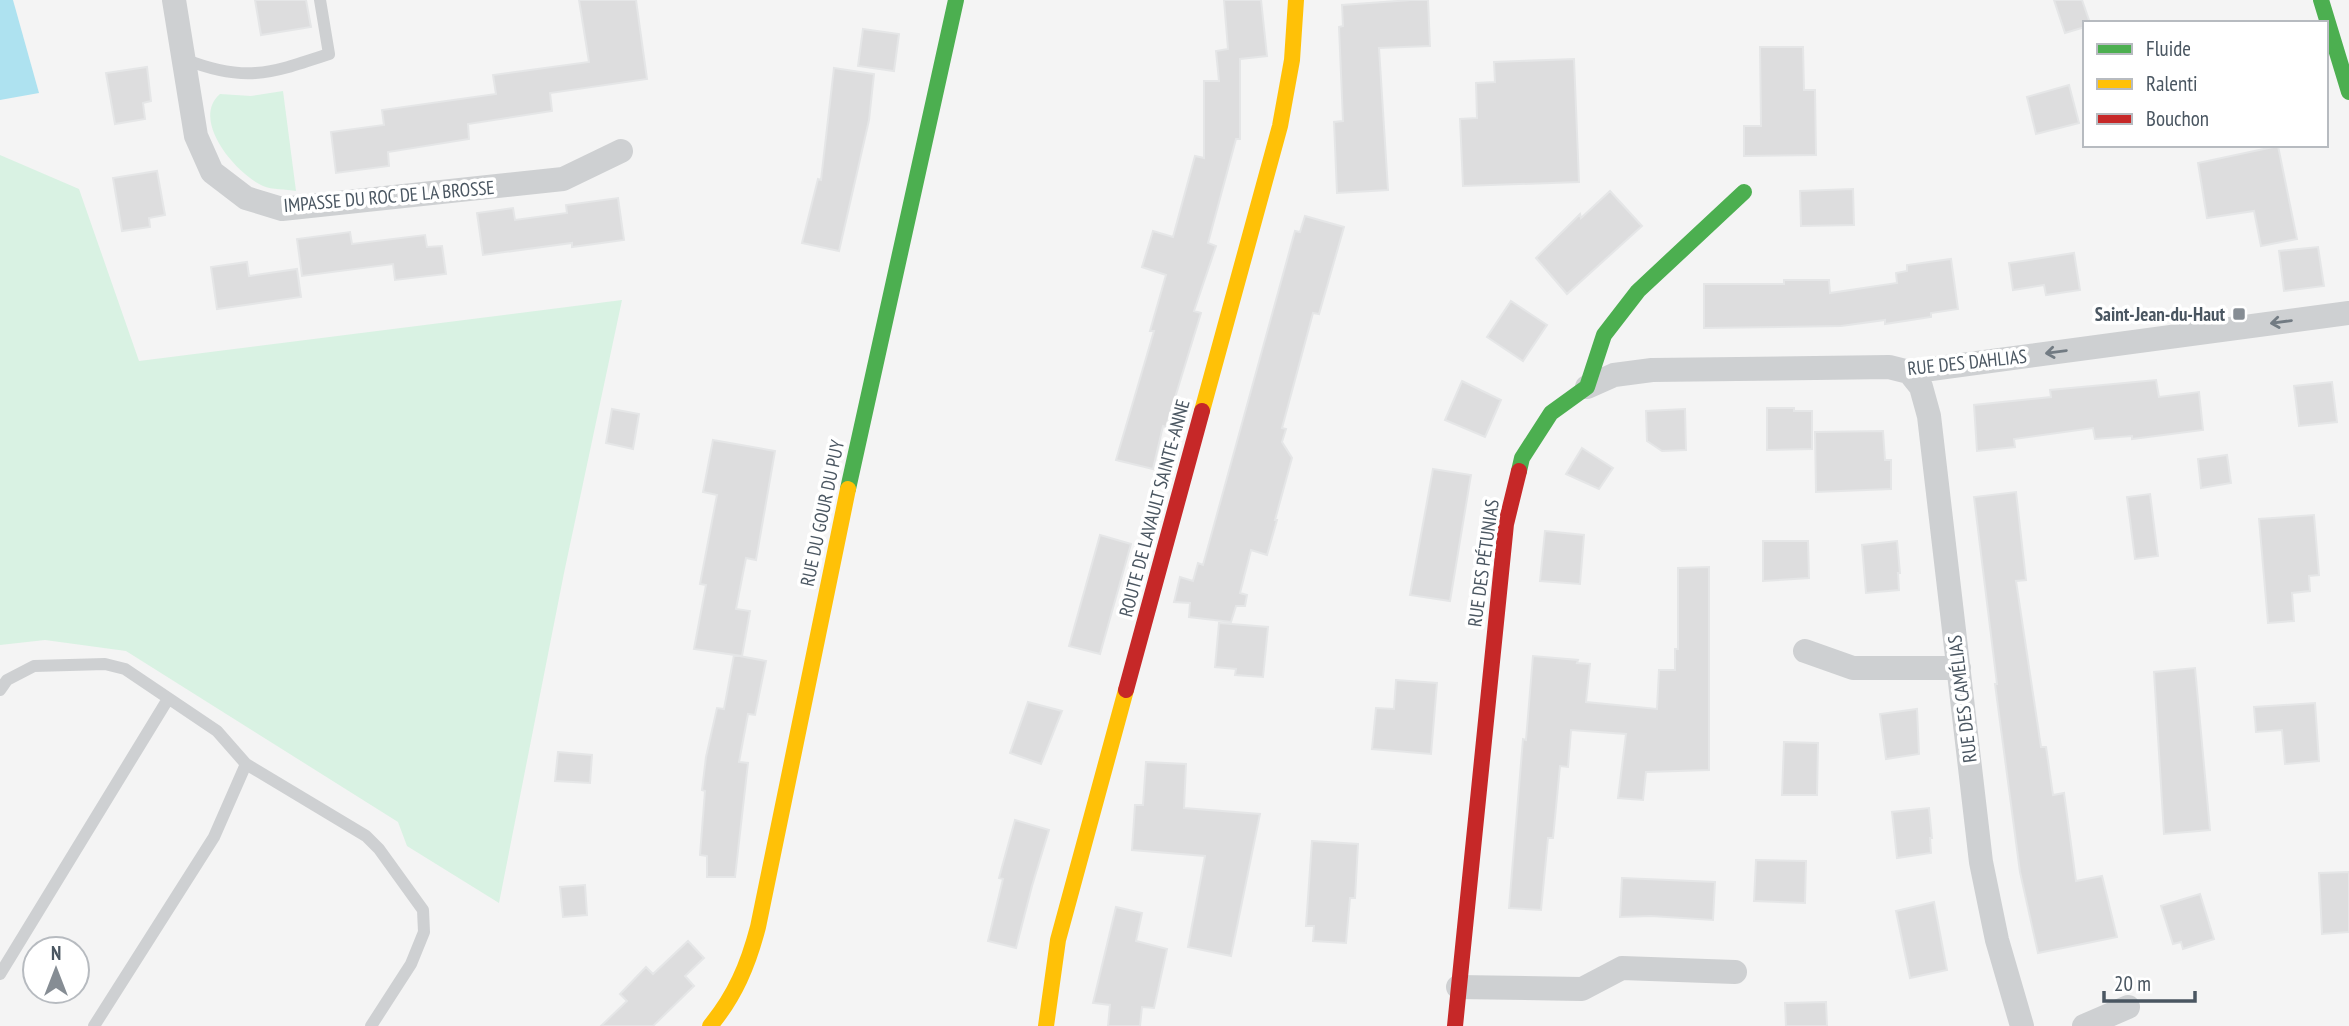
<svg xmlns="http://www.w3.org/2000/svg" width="2349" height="1026" viewBox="0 0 2349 1026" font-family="'PT Sans Narrow',sans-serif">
<rect width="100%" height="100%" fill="#f4f4f4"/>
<path fill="#d9f2e3" d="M283,91L296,191C286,189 272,190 263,186C236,174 190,120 220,94L251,96Z
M0,155L79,189L139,361L622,300L564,573L499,903L407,846L398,822L126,651L45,640L0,645Z"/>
<path fill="#aee2f0" d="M0,0H13L39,93L0,100Z"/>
<path fill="#ddddde" stroke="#e5e6e7" stroke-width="2" d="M255,0H306L311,27L261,35Z
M579,0H636L647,79L550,93L552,111L468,124L469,139L388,152L389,166L336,173L331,132L384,125L382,110L496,94L493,75L589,62Z
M1224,0H1261L1267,56L1240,59V139H1236L1208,243L1216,246L1194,311L1201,313L1166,427L1163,426L1153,469L1116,460L1154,331H1150L1166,275L1142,267L1153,231L1173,237L1195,156L1204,158V81H1219L1216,51L1228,49Z
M1411,0H1428L1430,46L1379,48L1388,190L1337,193L1334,122L1343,121L1339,27L1343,26L1342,5Z
M2054,0H2082L2090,23H2085V27L2065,33Z
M863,29L899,34L894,71L858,66Z
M1760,47H1803L1804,90H1815L1816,155L1744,156V126H1761Z
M1574,59L1579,182L1463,186L1460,119L1477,118L1476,83L1495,82L1494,62Z
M147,67L151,101L143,103L145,119L115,124L106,73Z
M834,68L874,74L869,120L839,251L802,243L818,179L821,180Z
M2069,85L2079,123L2036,134L2027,97Z
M2278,146L2297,239L2261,246L2254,211L2207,218L2198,163Z
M157,171L165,215L149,218L150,227L122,231L113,178Z
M1853,189L1854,225L1801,226L1800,191Z
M1610,191L1642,226L1567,294L1536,258L1580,214L1581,218Z
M618,198L624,240L572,247V243L483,255L477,213L513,208L515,220L567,213L566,205Z
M1305,216L1344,227L1319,314L1313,313L1282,428L1286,429L1282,442L1292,458L1275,520H1277L1267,555L1251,550L1240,593L1247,595L1245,606H1236L1231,622L1189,617L1190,603L1174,602L1180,577L1193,581L1198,563L1203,565L1295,231L1300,232Z
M350,232L352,244L425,235L427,247L442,246L446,274L395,280L393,264L302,276L297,239Z
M2318,247L2324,286L2284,291L2279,251Z
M2074,253L2080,290L2046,295L2044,285L2013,290L2009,263Z
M1951,259L1958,309L1931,313V317L1885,324V320L1841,326L1704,328V284H1784V280H1829L1830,293L1897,283L1896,273L1907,271V265Z
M247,262L249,276L297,269L301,297L217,309L211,267Z
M1511,301L1547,325L1523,361L1487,337Z
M2156,380L2159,397L2199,392L2203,430L2132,439V436L2095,439L2093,428L2014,439L2015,447L1977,451L1974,405L2051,397L2050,390Z
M1462,381L1501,400L1485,437L1445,420Z
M2332,382L2337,422L2299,426L2294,386Z
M1767,408H1794V411H1812V449L1767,450Z
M612,409L639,414L633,449L606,443Z
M1685,409L1686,450L1662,451L1647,441L1646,411Z
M1883,431L1885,460H1891V489L1816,492L1815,432Z
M713,440L775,451L756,560L746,558L736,609L750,611L742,656L694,649L706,585L700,584L717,495L703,492Z
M1582,448L1613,468L1599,489L1566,474Z
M2227,455L2231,483L2201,488L2198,459Z
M1433,469L1471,475L1450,601L1410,595Z
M2016,492L2026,580L2016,581L2041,747H2046L2053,795L2064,793L2076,881L2102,876L2117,937L2038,953L2020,872L1995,684H1997L1974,497Z
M2150,494L2158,556L2135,559L2127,497Z
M2314,515L2319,575L2309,576L2310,591L2292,593L2294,621L2268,623L2259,519Z
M1545,531L1584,535L1580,584L1540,581Z
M1100,535L1131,544L1100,654L1069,646Z
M1763,541H1808L1809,578L1763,581Z
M1897,541L1900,573H1898L1899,590L1866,593L1862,545Z
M1709,567V770L1646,772L1643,800L1618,798L1626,734L1571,730L1568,767L1560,766L1553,838H1548L1541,910L1509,908L1523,739L1526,740L1533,656L1578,660L1577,663L1590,664L1586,702L1657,709L1659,670H1675V649H1678V568Z
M1219,623L1268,627L1263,677L1235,675L1236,669L1215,667Z
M734,655L766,661L755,715L748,714L739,762L748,763L735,877H707V856L700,855L705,791L702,790L706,757L717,708L724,709Z
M2195,668L2210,830L2164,834L2154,672Z
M1396,680L1437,683L1431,754L1372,749L1376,708L1394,709Z
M1028,702L1062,711L1041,764L1010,753Z
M2315,703L2319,761L2285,764L2282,730L2256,732L2254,707Z
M1917,709L1919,754L1886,759L1880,714Z
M1784,742L1818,743L1817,795H1782Z
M558,752L592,755L590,783L555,781Z
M1146,762L1186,764L1184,808L1260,814L1231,956L1188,947L1205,856L1132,850L1135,805H1143Z
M1929,808L1932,838H1930L1931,853L1897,858L1892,812Z
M1015,820L1049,830L1032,886L1016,948L988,941L1003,879L999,878Z
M1312,841L1358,844L1355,898H1350L1346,943L1313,941L1314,926H1306Z
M1756,860L1806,861L1805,903L1754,901Z
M2349,872V932L2322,934L2319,873Z
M1622,878L1715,882L1713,920L1651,916L1620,917Z
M585,885L587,915L563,917L560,887Z
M2200,894L2214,939L2183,949L2181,942L2173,944L2161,906Z
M1934,902L1947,970L1910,978L1896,911Z
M1116,907L1142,913L1136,941L1167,949L1154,1008L1142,1007L1140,1026H1108L1110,1005L1093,1003Z
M688,941L704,958L685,976L694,986L653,1026H601L627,1001L620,994L646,967L653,974Z
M1826,1002L1827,1026H1786L1785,1003Z"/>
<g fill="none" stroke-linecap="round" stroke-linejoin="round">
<path stroke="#ced0d2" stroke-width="12" d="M184,59C245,83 269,74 329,54L320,0
M0,690L7,680L34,666L105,664L125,669L217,731L246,764L366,836L379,849L423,910L424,932L411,964L371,1026
M0,974L168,699
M94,1026L214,837L246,764"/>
<path stroke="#ced0d2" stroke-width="24" d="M174,0L196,136L212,172L246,198L282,209L563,179L621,151
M1909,372L1921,387L1929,416L1981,862L1997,940L2022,1026
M1587,387L1614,375L1652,370L1889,367L1909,372L2349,313
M1805,651L1853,668H1959
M1458,987L1582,989L1622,968L1735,972
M2084,1026L2128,1007"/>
<path stroke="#4caf50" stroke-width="16" d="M2321,0L2349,92
M1519,471L1522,458L1551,413L1587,387L1604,335L1638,291L1744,192
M848,489L956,0"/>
<path stroke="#ffc107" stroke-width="16" d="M1202,411L1280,126L1292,60L1296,0
M710,1026C735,996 748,965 758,927L848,489
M1046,1026L1058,940L1126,690"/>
<path stroke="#c62828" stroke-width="16" d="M1126,690L1202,411
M1455,1026L1506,524L1519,471"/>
</g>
<defs><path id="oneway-shaft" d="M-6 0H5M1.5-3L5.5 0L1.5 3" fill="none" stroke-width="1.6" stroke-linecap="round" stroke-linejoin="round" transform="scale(1.75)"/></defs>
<g stroke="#727b83">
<use href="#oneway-shaft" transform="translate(2281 322) rotate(172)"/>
<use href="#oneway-shaft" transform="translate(2056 352) rotate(172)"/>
</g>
<rect fill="#868d94" stroke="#fff" stroke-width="2.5" x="2232" y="307" width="14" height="14" rx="3.5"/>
<g text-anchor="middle" stroke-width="7" stroke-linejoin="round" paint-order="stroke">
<g font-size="19" fill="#4a5661" stroke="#fff">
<text transform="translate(389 196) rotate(-5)" y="7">IMPASSE DU ROC DE LA BROSSE</text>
<text transform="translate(1967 362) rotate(-6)" y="7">RUE DES DAHLIAS</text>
<text transform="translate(1154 508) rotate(-75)" y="7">ROUTE DE LAVAULT SAINTE-ANNE</text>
<text transform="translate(822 513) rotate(-78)" y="7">RUE DU GOUR DU PUY</text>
<text transform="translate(1483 563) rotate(-82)" y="7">RUE DES PÉTUNIAS</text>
<text transform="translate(1962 699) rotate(-97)" y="7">RUE DES CAMÉLIAS</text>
</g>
<g font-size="19" font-weight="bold" fill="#4a5661" stroke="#fff" text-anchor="end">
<text x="2225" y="321">Saint-Jean-du-Haut</text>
</g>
</g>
<rect x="2083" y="21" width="245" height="126" fill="#ffffff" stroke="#b7bbc0" stroke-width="2"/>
<rect x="2097" y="44" width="35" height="10" fill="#4caf50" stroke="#b7bbc0" stroke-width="2"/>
<text x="2146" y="56" font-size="21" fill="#4a5661">Fluide</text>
<rect x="2097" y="79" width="35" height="10" fill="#ffc107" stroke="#b7bbc0" stroke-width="2"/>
<text x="2146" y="91" font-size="21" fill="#4a5661">Ralenti</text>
<rect x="2097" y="114" width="35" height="10" fill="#c62828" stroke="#b7bbc0" stroke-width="2"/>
<text x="2146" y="126" font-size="21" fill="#4a5661">Bouchon</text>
<g transform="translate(56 970)"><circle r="33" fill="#ffffff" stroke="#b7bbc0" stroke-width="2"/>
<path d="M0-5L12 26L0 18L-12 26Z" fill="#868d94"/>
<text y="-10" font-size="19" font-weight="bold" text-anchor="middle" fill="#4a5661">N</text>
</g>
<path d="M2104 991v10h91v-10" fill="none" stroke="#4a5661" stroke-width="3.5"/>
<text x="2114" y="991" font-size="21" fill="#4a5661" stroke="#ffffff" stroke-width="5" paint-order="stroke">20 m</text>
</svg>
